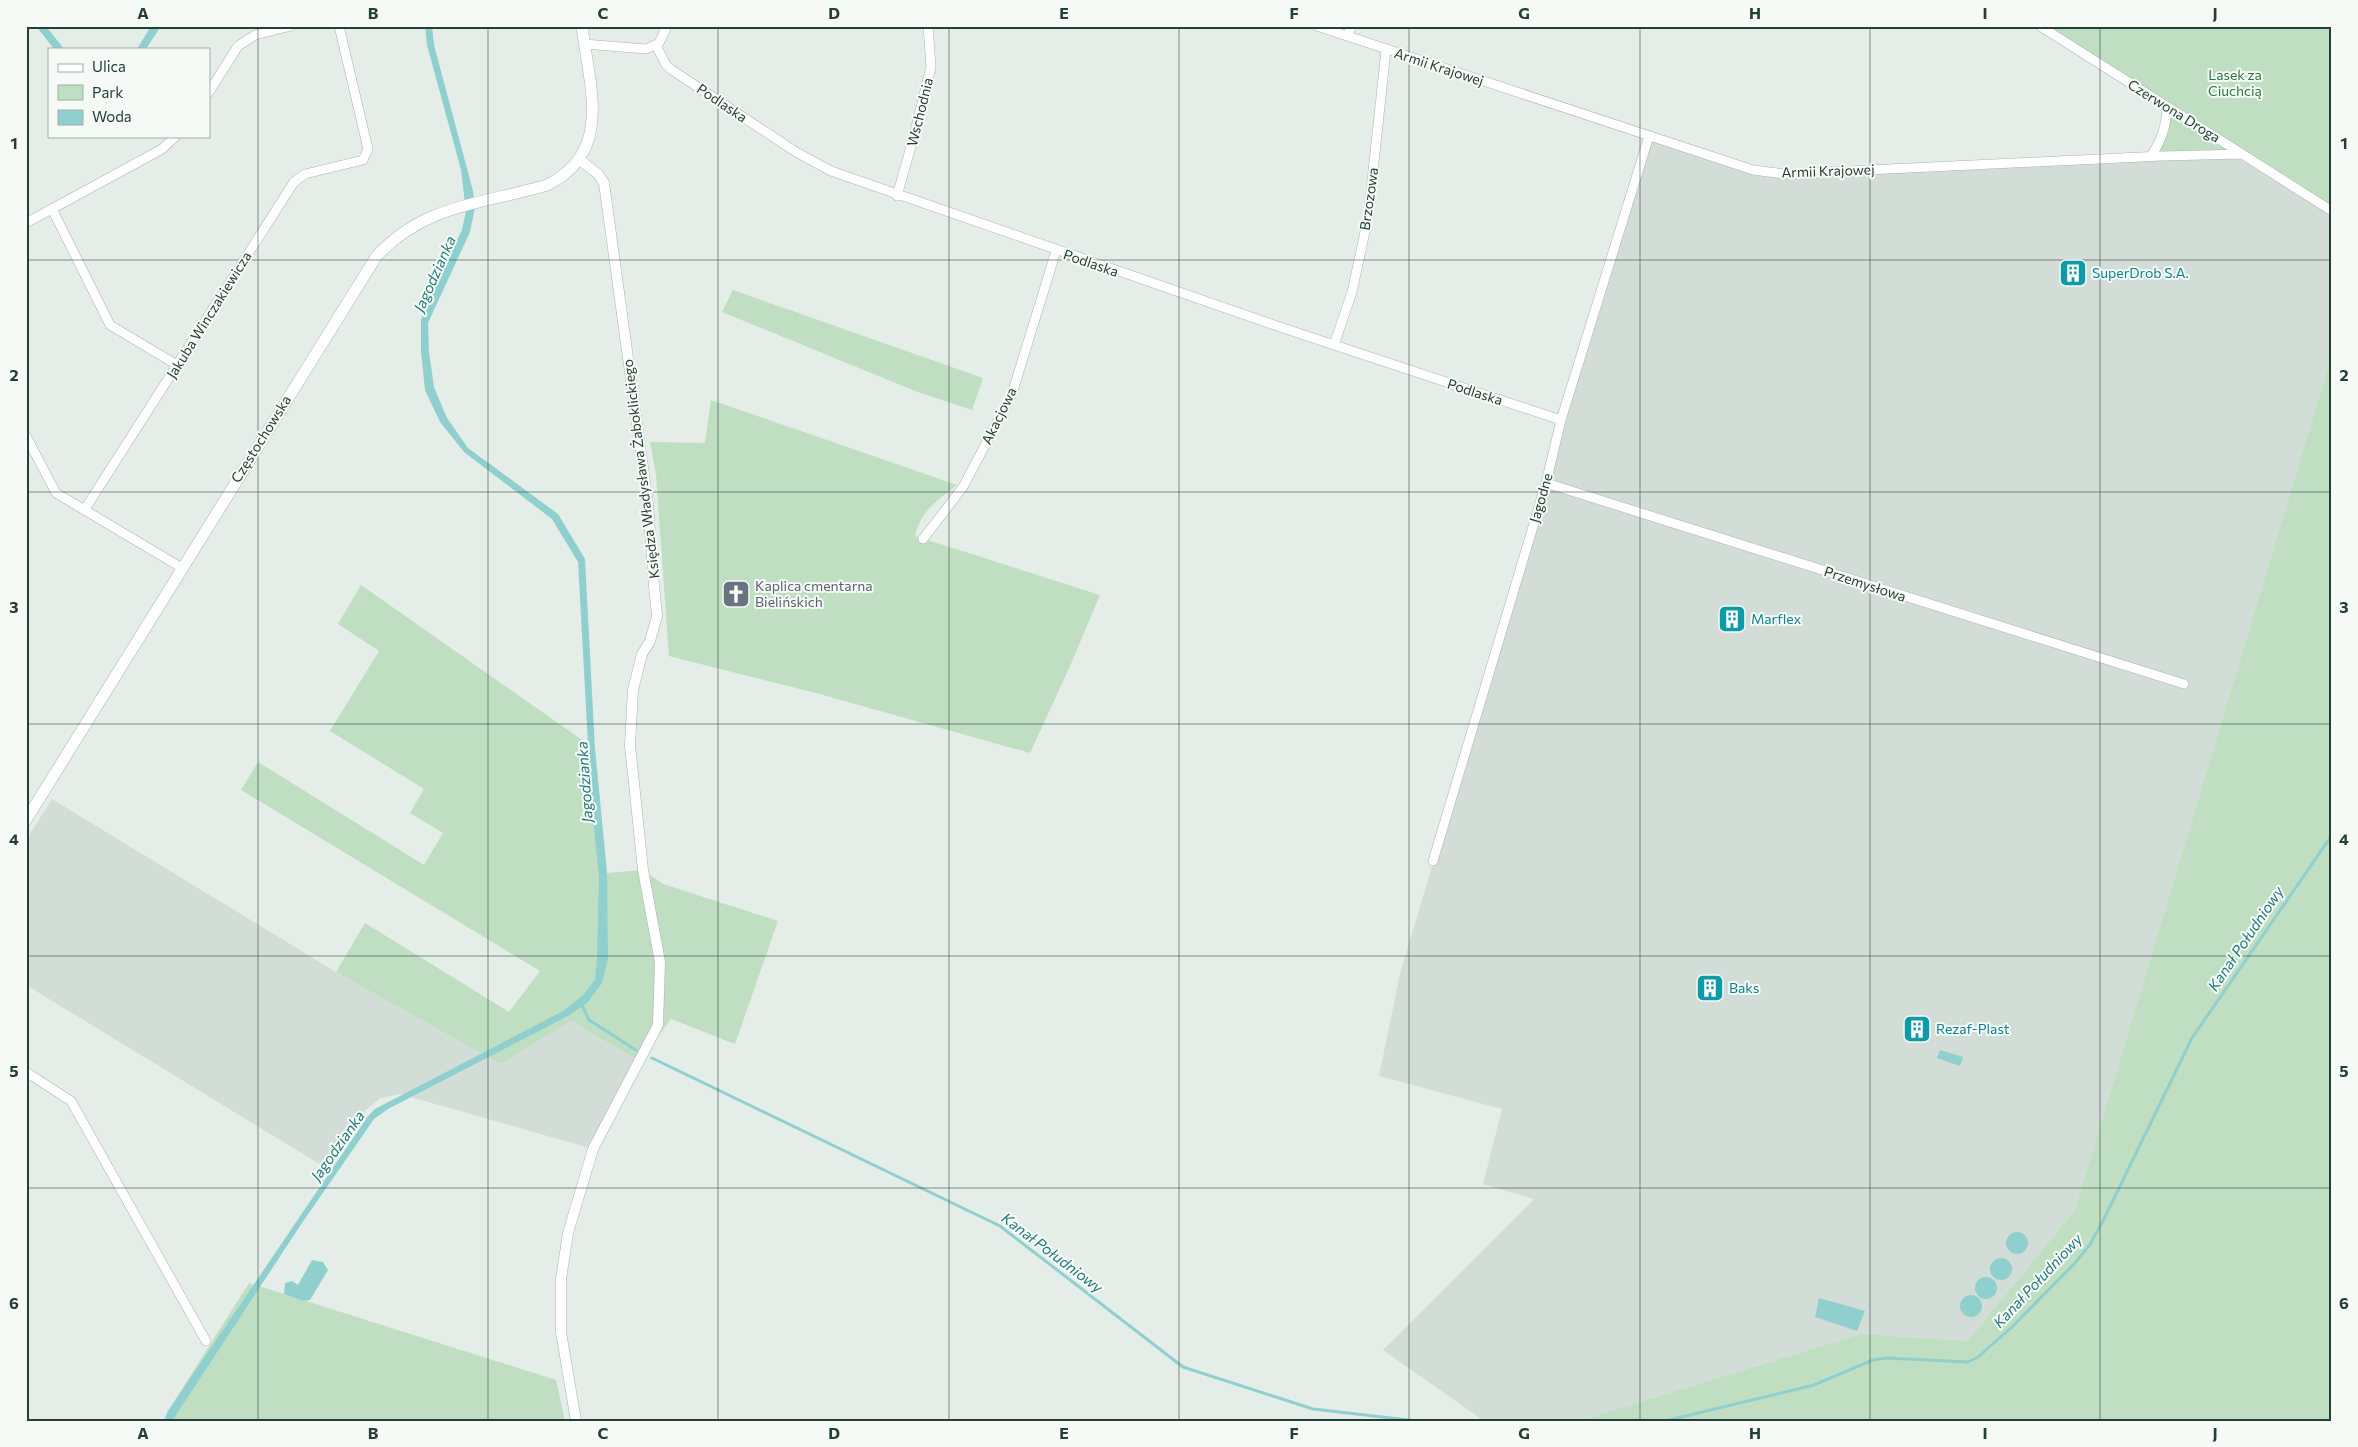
<svg xmlns="http://www.w3.org/2000/svg" width="2358" height="1447" viewBox="0 0 2358 1447" font-family="Commissioner,sans-serif">
<rect width="100%" height="100%" fill="#e5ede8"/>
<path fill="#d3ddd7" d="M1649,136L1753,170L1785,174L2242,154L2332,211V354L2075,1210L1968,1341L1861,1334L1578,1421H1484L1383,1350L1534,1199L1483,1184L1502,1109L1379,1076L1400,974Z
M52,799L336,972L500,1064L571,1021L639,1061L593,1149L400,1094L381,1098L361,1114L326,1168L26,985V840Z"/>
<path fill="#bfdec2" d="M2040,26H2332V211L2242,154L2151,156L2167,107Z
M733,290L983,378L972,410L915,391L722,312Z
M2332,354V1421H1578L1861,1334L1968,1341L2075,1210Z
M711,400L957,485C937,501 921,510 915,536L1100,595L1070,666L1030,753L816,693L669,656L656,474L650,442L705,443Z
M361,585L595,749L607,873L643,870L663,884L778,921L735,1044L671,1019L639,1061L571,1021L500,1064L336,972L365,923L509,1012L540,971L241,790L258,762L424,865L443,833L410,813L424,789L330,731L379,651L338,624Z
M249,1283L556,1380L565,1421H164L168,1411Z"/>
<path fill="#8fd0cf" d="M36,26H46L64,49H54Z
M151,26H161L146,49H137Z
M425,26H432L434,45L473,191L475,208L470,232L428,323L429,352L434,387L447,418L468,448L558,514L585,559L595,749L607,873L608,959L602,983L588,1002L568,1016L388,1109L374,1119L300,1226L172,1421H164L168,1411L368,1116L375,1109L563,1011L583,995L595,980L597,958L599,876L591,799L578,562L552,519L464,452L440,422L425,390L421,352V320L429,296L462,230L466,211L461,170L427,45Z
M1940,1050L1963,1057L1960,1066L1937,1058Z
M2006 1243a11 11 0 1 1 22 0a11 11 0 1 1-22 0Z
M1990 1269a11 11 0 1 1 22 0a11 11 0 1 1-22 0Z
M312,1260L323,1262L328,1270L310,1300L304,1301L284,1294L285,1283L292,1281L298,1285Z
M1975 1288a11 11 0 1 1 22 0a11 11 0 1 1-22 0Z
M1960 1306a11 11 0 1 1 22 0a11 11 0 1 1-22 0Z
M1819,1298L1865,1311L1857,1331L1815,1317Z"/>
<g fill="none" stroke-linecap="round" stroke-linejoin="round">
<path stroke="#8fd0cf" stroke-width="3" d="M581,1003L589,1020L636,1050
M652,1058L1000,1226L1183,1367L1313,1409L1417,1421
M1665,1421L1814,1385L1873,1360L1886,1358L1968,1362L1978,1357L2012,1327L2074,1264L2089,1246L2103,1221L2192,1038L2332,835"/>
<g stroke="#a7b5ae" stroke-width="10">
<path id="minor" d="M1317,26L1753,170L1785,174L2162,156L2242,154
M2040,26L2332,211
M1347,36L1352,26
M584,44L646,49L659,43L667,26
M656,45L666,65L672,70L796,152L831,171L1283,328L1561,420
M209,92L238,46L255,35L291,26
M2151,156C2162,140 2166,126 2167,107
M897,196L912,143L931,67L928,26
M52,209L110,325L177,365
M26,223L162,149L176,136
M1334,345L1352,292L1368,218L1386,50
M26,436L56,493L182,568
M1546,483L2184,684
M85,509L294,182L305,174L363,160L368,149L339,26
M923,539L963,487L1012,394L1056,251
M1433,861L1546,483L1561,420L1649,136
M26,1072L71,1101L206,1341"/>
</g>
<g stroke="#a7b5ae" stroke-width="11">
<path id="tertiary" d="M576,1421L561,1332V1279L568,1233L593,1149L658,1025L660,962L643,870L630,745L633,690L642,654L650,641L657,616L654,585L648,504L604,183L598,174L580,160"/>
</g>
<g stroke="#a3b9ae" stroke-width="12">
<path id="secondary" d="M26,820L376,257C423,204 484,204 547,185C614,152 589,86 582,26"/>
</g>
<use href="#minor" stroke="#fff" stroke-width="9"/>
<use href="#tertiary" stroke="#fff" stroke-width="10"/>
<use href="#secondary" stroke="#fff" stroke-width="11"/>
</g>
<path fill="none" stroke="#243f33" stroke-width="1" stroke-opacity="0.55" d="M258,26V1421M488,26V1421M718,26V1421M949,26V1421M1179,26V1421M1409,26V1421M1640,26V1421M1870,26V1421M2100,26V1421M26,260H2332M26,492H2332M26,724H2332M26,956H2332M26,1188H2332"/>
<defs>
<g id="building-square" transform="scale(1.4375)"><rect x="-9" y="-9" width="18" height="18" rx="4" fill="#0f9aa8" stroke="#f5faf7"/><path d="M-4-6H4V6H1V3H-1V6H-4ZM-2.5-4.3h1.7v1.8h-1.7ZM.8-4.3h1.7v1.8H.8ZM-2.5-1h1.7V.8h-1.7ZM.8-1h1.7V.8H.8Z" fill="#fff"/></g>
<g id="church-square" transform="scale(1.4375)"><rect x="-9" y="-9" width="18" height="18" rx="4" fill="#6b7280" stroke="#f5faf7"/><path d="M-1.2-6h2.4v3.5h3.3v2.4h-3.3V6h-2.4V-.1h-3.3v-2.4h3.3Z" fill="#fff"/></g>
</defs>
<g fill-rule="evenodd">
<use href="#building-square" x="2073" y="273"/>
<use href="#church-square" x="736" y="594"/>
<use href="#building-square" x="1732" y="619"/>
<use href="#building-square" x="1710" y="988"/>
<use href="#building-square" x="1917" y="1029"/>
</g>
<g text-anchor="middle" stroke-width="4" stroke-linejoin="round" paint-order="stroke">
<g font-size="14" fill="#243f33" stroke="#f5faf7">
<text transform="translate(1439 67) rotate(18)" y="5">Armii Krajowej</text>
<text transform="translate(722 103) rotate(34)" y="5">Podlaska</text>
<text transform="translate(2174 111) rotate(32)" y="5">Czerwona Droga</text>
<text transform="translate(920 112) rotate(-76)" y="5">Wschodnia</text>
<text transform="translate(1828 171) rotate(-2)" y="5">Armii Krajowej</text>
<text transform="translate(1369 199) rotate(-82)" y="5">Brzozowa</text>
<text transform="translate(1091 263) rotate(19)" y="5">Podlaska</text>
<text transform="translate(209 315) rotate(-58)" y="5">Jakuba Winczakiewicza</text>
<text transform="translate(1475 392) rotate(18)" y="5">Podlaska</text>
<text transform="translate(999 416) rotate(-64)" y="5">Akacjowa</text>
<text transform="translate(261 439) rotate(-58)" y="5">Częstochowska</text>
<text transform="translate(641 469) rotate(-97)" y="5">Księdza Władysława Żaboklickiego</text>
<text transform="translate(1541 498) rotate(-74)" y="5">Jagodne</text>
<text transform="translate(1865 584) rotate(18)" y="5">Przemysłowa</text>
</g>
<g font-size="14" fill="#30753f" stroke="#f5faf7">
<text x="2235" y="80">Lasek za<tspan x="2235" dy="16">Ciuchcią</tspan></text>
</g>
<g font-size="14" fill="#0d838f" stroke="#f5faf7" text-anchor="start">
<text x="2092" y="278">SuperDrob S.A.</text>
<text x="1751" y="624">Marflex</text>
<text x="1729" y="993">Baks</text>
<text x="1936" y="1034">Rezaf-Plast</text>
</g>
<g font-size="14" fill="#5b616d" stroke="#f5faf7" text-anchor="start">
<text x="755" y="591">Kaplica cmentarna<tspan x="755" dy="16">Bielińskich</tspan></text>
</g>
<g font-size="15" font-style="italic" fill="#207979" stroke="#f5faf7">
<text transform="translate(435 274) rotate(-66)" y="5">Jagodzianka</text>
<text transform="translate(585 782) rotate(-94)" y="5">Jagodzianka</text>
<text transform="translate(2246 939) rotate(-56)" y="5">Kanał Południowy</text>
<text transform="translate(338 1146) rotate(-55)" y="5">Jagodzianka</text>
<text transform="translate(1052 1253) rotate(37)" y="5">Kanał Południowy</text>
<text transform="translate(2038 1281) rotate(-47)" y="5">Kanał Południowy</text>
</g>
</g>
<rect width="2358" height="1447" fill="none" stroke="#f5faf7" stroke-width="55"/>
<rect x="48" y="48" width="162" height="90" fill="#f5faf7" stroke="#a1afa9"/>
<rect x="58" y="64" width="25" height="8" fill="#ffffff" stroke="#a1afa9"/>
<text x="92" y="72" font-size="15" fill="#243f33">Ulica</text>
<rect x="58" y="85" width="25" height="15" fill="#bfdec2" stroke="#a1afa9"/>
<text x="92" y="98" font-size="15" fill="#243f33">Park</text>
<rect x="58" y="110" width="25" height="15" fill="#8fd0cf" stroke="#a1afa9"/>
<text x="92" y="122" font-size="15" fill="#243f33">Woda</text>
<rect x="28" y="28" width="2302" height="1392" fill="none" stroke="#243f33" stroke-width="2"/>
<g font-size="16" text-anchor="middle" font-weight="bold" fill="#243f33">
<text x="143" y="19">A</text>
<text x="373" y="19">B</text>
<text x="603" y="19">C</text>
<text x="834" y="19">D</text>
<text x="1064" y="19">E</text>
<text x="1294" y="19">F</text>
<text x="1524" y="19">G</text>
<text x="1755" y="19">H</text>
<text x="1985" y="19">I</text>
<text x="2215" y="19">J</text>
<text x="14" y="149">1</text>
<text x="2344" y="149">1</text>
<text x="14" y="381">2</text>
<text x="2344" y="381">2</text>
<text x="14" y="613">3</text>
<text x="2344" y="613">3</text>
<text x="14" y="845">4</text>
<text x="2344" y="845">4</text>
<text x="14" y="1077">5</text>
<text x="2344" y="1077">5</text>
<text x="14" y="1309">6</text>
<text x="2344" y="1309">6</text>
<text x="143" y="1439">A</text>
<text x="373" y="1439">B</text>
<text x="603" y="1439">C</text>
<text x="834" y="1439">D</text>
<text x="1064" y="1439">E</text>
<text x="1294" y="1439">F</text>
<text x="1524" y="1439">G</text>
<text x="1755" y="1439">H</text>
<text x="1985" y="1439">I</text>
<text x="2215" y="1439">J</text>
</g>
</svg>
